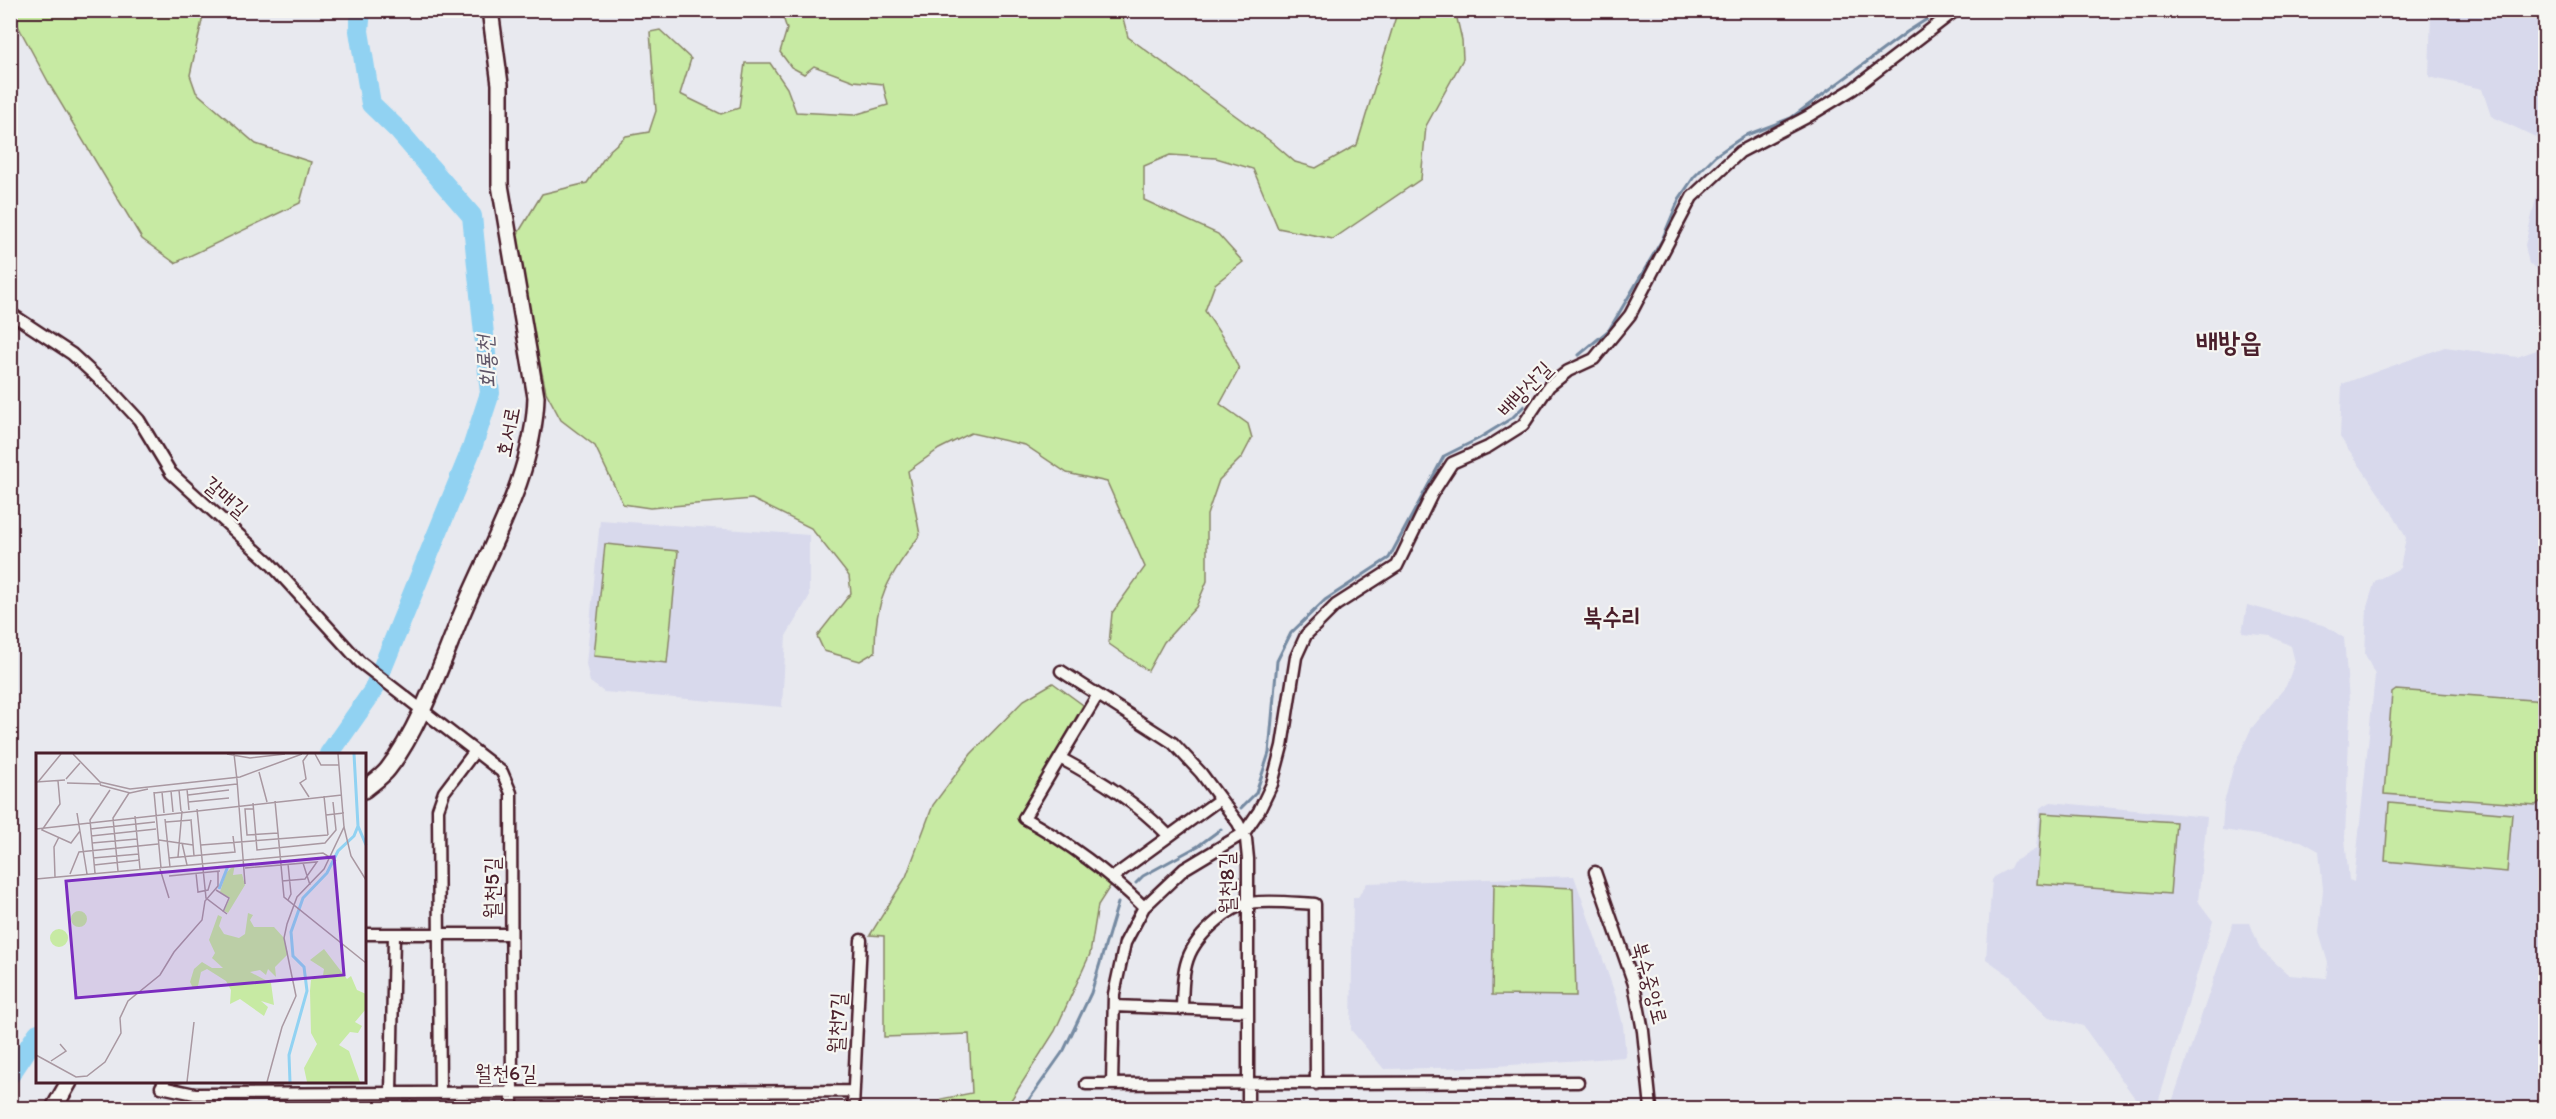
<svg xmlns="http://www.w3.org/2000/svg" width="2556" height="1119" viewBox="0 0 2556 1119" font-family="Itim,'Poor Story',sans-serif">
<rect width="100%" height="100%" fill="#e8e9ef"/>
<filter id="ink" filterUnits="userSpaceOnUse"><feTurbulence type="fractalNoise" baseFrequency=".0167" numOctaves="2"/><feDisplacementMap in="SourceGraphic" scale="12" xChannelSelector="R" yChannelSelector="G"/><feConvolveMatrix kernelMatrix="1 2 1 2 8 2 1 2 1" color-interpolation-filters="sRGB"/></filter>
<g filter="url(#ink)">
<path fill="#d8d9ec" d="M2431,11H2545V273L2529,264L2525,245L2543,169L2544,141L2491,116L2482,89L2429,77Z
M2445,347L2517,357L2545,347V1108H2170L2233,923H2250L2260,949L2289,975L2326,978L2328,963L2319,933L2323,889L2319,851L2301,841L2222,830L2224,803L2233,768L2251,729L2286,686L2295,662L2291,646L2271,636L2242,633L2247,605L2326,626L2344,638L2350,713L2345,838L2349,880L2354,882L2375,675L2365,654L2367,607L2375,581L2400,568L2406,538L2395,517L2340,437L2342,384Z
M600,520L809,535V597L786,636L782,707L604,692L590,682L586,664Z
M2051,802L2207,817L2198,901L2213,921L2158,1103L2154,1108H2142L2083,1026L2049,1017L2039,1009L2010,976L1986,959L1992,880L1995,876L2010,868L2013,862L2036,849L2040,808Z
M1574,876L1616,997L1623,1025L1626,1057L1482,1067L1384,1069L1351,1030L1353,897H1358L1367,883Z"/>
<path fill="#c7eaa3" stroke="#888467" stroke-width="1.5" d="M1405,10H1455L1462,40L1463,59L1426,126L1421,179L1333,239L1278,228L1253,169L1216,158L1170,155L1144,166V200L1218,234L1243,262L1215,284L1205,311L1229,347L1239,369L1220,404L1248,424L1252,438L1242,457L1219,480L1207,515V581L1196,607L1164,642L1148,671L1109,644L1112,613L1145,567L1107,482L1067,473L1025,445L971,433L939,449L908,471L920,535C889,577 874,598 875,652L860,661L824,651L817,636L851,593L849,576L811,528L752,499L650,508L623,504L595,446L561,420L546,392L514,240L542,194L587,183L609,151L626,136L649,132L656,111L650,32L660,30L691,59L680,94L721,114L739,108L745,63H770L787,88L796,112L854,115L888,105L883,84L854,81L814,66L804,74L791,67L780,52L787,29L781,11H1121L1128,37L1273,143L1295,162L1316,168L1357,145L1397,13Z
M10,11H218L203,16L190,75L196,92L256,144L311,162L300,203L175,263L142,239L51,87Z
M605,544L678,551L667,663L594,656Z
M1053,683L1083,705L1018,820L1065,848L1111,885L1098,905L1090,954L1055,1031L1006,1108H943L941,1099L972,1093L969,1034L884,1037V936L870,935L906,877L933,805L971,754L1024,700Z
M2396,690L2545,701L2546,779L2542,800L2536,805L2384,794L2392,693Z
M2389,803L2512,814L2507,872L2385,861Z
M2042,813L2176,822L2170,894L2037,884Z
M1494,884L1573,888L1576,996L1492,995Z"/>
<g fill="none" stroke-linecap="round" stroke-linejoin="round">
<path stroke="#758aa2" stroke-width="3" d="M1579,355L1609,330L1662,240L1679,199L1694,177L1715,156L1744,136L1791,118L1907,32L1941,10
M1241,808L1256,793L1269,753L1277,661L1291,633L1325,600L1389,558L1444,456L1478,439L1512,418L1524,406
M1136,883L1143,876L1198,846L1221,829
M1023,1108L1064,1050L1091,993L1118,903"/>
<path stroke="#91d2f2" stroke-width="20" d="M329,754L373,691L472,448L490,393L472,216L398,130L371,104L359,31L361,10
M10,1075L38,1033"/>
<g stroke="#4a1f2b" stroke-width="15">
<path id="street" d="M10,313L72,354L113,392L139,420L171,473L270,563L360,662L502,772L511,793L512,1108
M1061,671L1173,743L1201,773L1238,823L1246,839L1248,859V1108
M1097,696L1024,818C1069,843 1107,871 1144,907
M1060,758C1101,780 1137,803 1169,836
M1595,872L1634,984L1643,1031L1651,1108
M1113,877L1220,799
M364,934H511
M1114,1006L1248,1011
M1182,1009C1183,967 1184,948 1218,920C1225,913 1240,904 1250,903C1271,900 1294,903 1315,904L1316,1084
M164,1082L161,1087L195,1094L853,1091
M1086,1084L1578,1082
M1112,1084L1114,994L1125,943L1144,907L1184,869L1244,833L1259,811L1272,784L1282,746L1296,657L1306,635L1336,605L1397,566L1432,494L1452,463L1488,447L1523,425L1549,386L1568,371L1594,359L1630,315L1692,197L1740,152L1807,117L1853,89L1956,10
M391,1093L394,935
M440,1093L438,809L444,792L475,751
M853,1108L861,940"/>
</g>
<g stroke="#4a1f2b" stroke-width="20">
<path id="secondary" d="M364,790C372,783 382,777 388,769C420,728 441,664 461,616C490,546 534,474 536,397L500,185V84L490,10
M54,1108L69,1082"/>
</g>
<use href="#street" stroke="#f6f6f2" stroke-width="10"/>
<use href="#secondary" stroke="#f6f6f2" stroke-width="15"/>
</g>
</g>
<g text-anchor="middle" stroke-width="4.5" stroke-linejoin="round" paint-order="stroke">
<g font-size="21" fill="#4a1f2b" stroke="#f6f6f2">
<text transform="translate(1525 389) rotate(-46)" y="7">배방산길</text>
<text transform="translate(508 432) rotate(-79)" y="7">호서로</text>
<text transform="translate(226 497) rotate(41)" y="7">갈매길</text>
<text transform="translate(1227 883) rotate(-91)" y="7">월천8길</text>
<text transform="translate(492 888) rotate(-90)" y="7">월천5길</text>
<text transform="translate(1650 983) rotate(75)" y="7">북수중앙로</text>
<text transform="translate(837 1023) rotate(-87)" y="7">월천7길</text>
<text x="506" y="1080">월천6길</text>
</g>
<g font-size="22" font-style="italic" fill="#5f5567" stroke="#f6f6f2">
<text transform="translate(486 362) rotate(-94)" y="8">회룡천</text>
</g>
<g font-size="24" font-weight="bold" fill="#4a1f2b" stroke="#f6f6f2">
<text x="1612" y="625">북수리</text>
</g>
<g font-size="27" font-weight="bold" fill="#4a1f2b" stroke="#f6f6f2">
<text x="2229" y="351">배방읍</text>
</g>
</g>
<g transform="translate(36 753)">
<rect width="330" height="330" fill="#e8e9ef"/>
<path d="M199,111L197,122L206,121L209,132L192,160L188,158L194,145L184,139L190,120ZM35 166a8 8 0 1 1 16 0a8 8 0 1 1-16 0ZM212,160L217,162L214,167L218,174H238L248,185L252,201L239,214L240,224L232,216L230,222L224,217L214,219L235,230L238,252L225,248L232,254L228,263L204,246L194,251L195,237L190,228L171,216L165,219L162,233L157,235L154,229L158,216L166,209L176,215H187L176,205L179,200L173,187L182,162L186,164L183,173L188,181L203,185L209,181ZM14 185a9 9 0 1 1 18 0a9 9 0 1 1-18 0ZM288,196L311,226L315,223L321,237L330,241V256L319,269L326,273L322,280L314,279L303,292L313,298L324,329H271L268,315L281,291L275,280L274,238L275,227L287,222L288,216L274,207Z" fill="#c7eaa3"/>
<path fill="none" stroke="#91d2f2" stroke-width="3" d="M318,1L322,73L330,92M183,136L192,113M254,329L253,302L271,238L268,214L257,203L255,179L267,145L291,120L302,98L318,83L322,73"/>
<path fill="none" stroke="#a998a1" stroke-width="1.5" d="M37,1L64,29L94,36L204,24L266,1M191,1L214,5L249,1M198,1L201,27M272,1L267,8L270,26L264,30L273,44M279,1L285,12H303M223,19L231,49M30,26L44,10M201,27L209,131M22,28L24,51L6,77L35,90L44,78M0,29L29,27M2,29L25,1M31,30L65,31M64,32L94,40L112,36M151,36L153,57M143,37L145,58M135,38L137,59M118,39L125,115M126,39L128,60M118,40L201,31M152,42L193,37M288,43L292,82M239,48L248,144L330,210M152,49L193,45M217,50L221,97L289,90L300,77L297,49M161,56L170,145L191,161M217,56H209L211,82L242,80M41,60L51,121M290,62L308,60M99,63L104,116M129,66L134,114M155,67L158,103M130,69L156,67M308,74L315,103L330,127M0,76L306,42M54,76L119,69M55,83L120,76M123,87L157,92M56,90L101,86M146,90L151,112M165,92L292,82M142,104L146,58M57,105L103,101M133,105L199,99L197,83M267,110L274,132M58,112L104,107M209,115L281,109L269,126L246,128M124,116L133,145M82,118L77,65L93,40M59,120L54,67L74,37M160,120L162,139L172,137L175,127M34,121L43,99L122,91M133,123L184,118M19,124L18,94L23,84M0,126L287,100L300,108M180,137L193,145L187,159M252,147L255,141L252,111M0,302L40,324L51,323L69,309L85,280L84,265L92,248L124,222L138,199L166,167L169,148L182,133V118M15,308L30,298L24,291M151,329L158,269M231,329L246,274L260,243L248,185L251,171L261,144L288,116L308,74L302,1"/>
<path fill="#7b2cbf" fill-opacity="0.15" stroke="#7b2cbf" stroke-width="3" d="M298,104L308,222L40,245L30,128Z"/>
<rect width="330" height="330" fill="none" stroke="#4a1f2b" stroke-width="3"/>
</g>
<rect width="2556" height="1119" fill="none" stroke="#f6f6f2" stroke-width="36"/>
<rect x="18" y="18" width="2520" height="1083" fill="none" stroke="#4a1f2b" stroke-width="2" filter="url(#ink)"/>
</svg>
